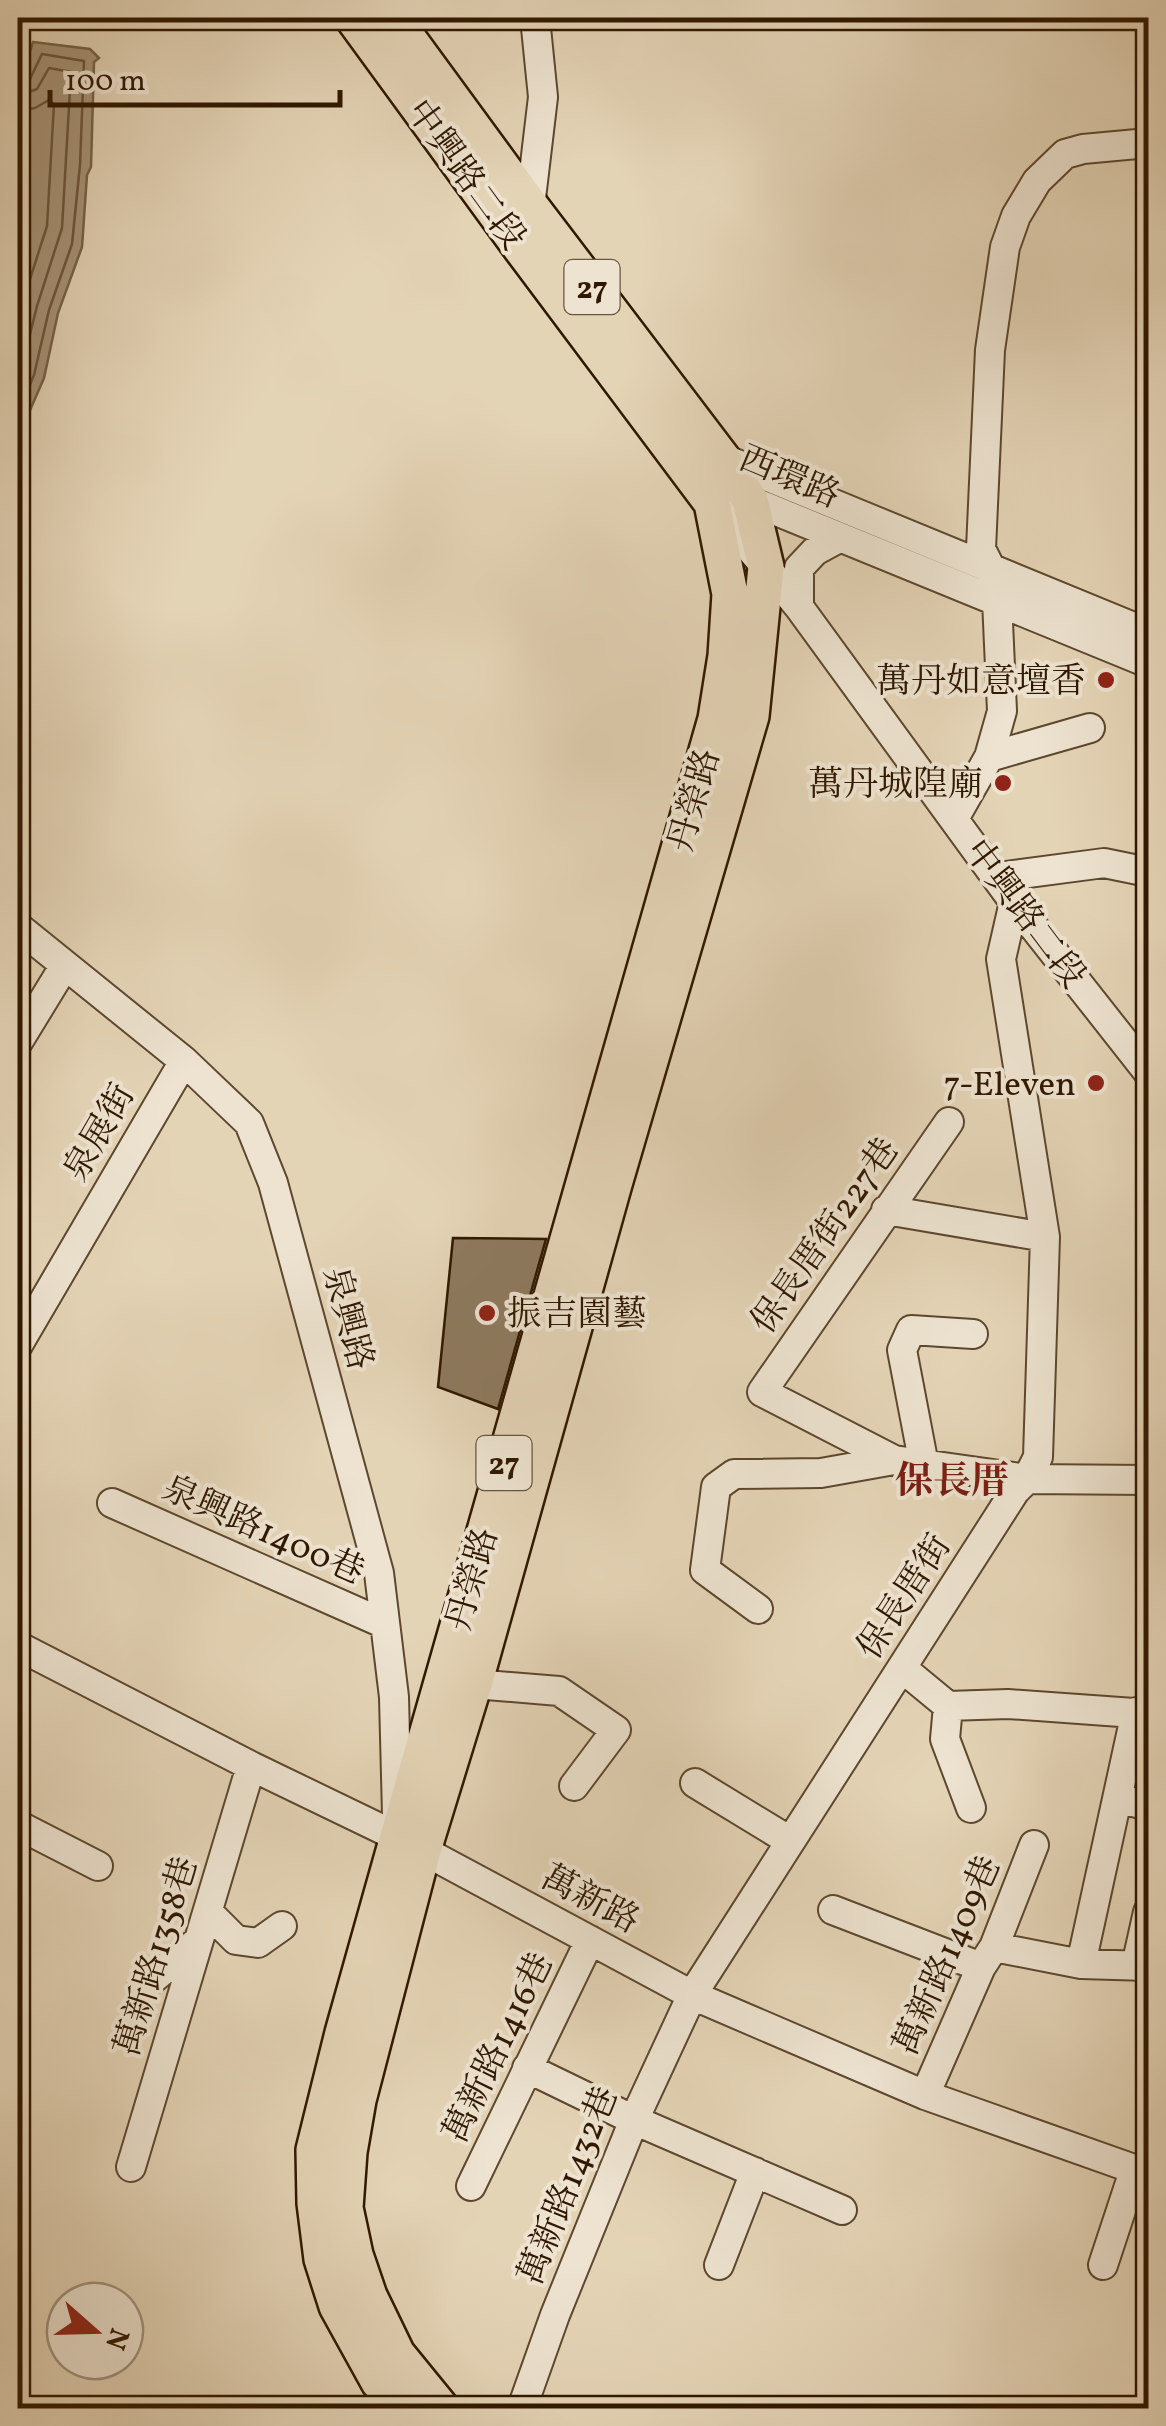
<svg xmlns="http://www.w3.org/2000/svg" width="1166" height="2426" viewBox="0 0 1166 2426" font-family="Vollkorn,'Noto Serif TC',serif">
<rect width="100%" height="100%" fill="#e4d4b6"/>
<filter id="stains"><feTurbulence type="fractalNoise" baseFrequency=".002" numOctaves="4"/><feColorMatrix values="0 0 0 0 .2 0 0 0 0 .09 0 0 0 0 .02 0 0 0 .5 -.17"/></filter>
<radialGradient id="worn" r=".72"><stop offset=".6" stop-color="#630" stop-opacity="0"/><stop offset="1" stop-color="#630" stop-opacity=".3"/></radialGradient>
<path fill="#a79478" stroke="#776248" stroke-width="2.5" d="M33,42L90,49L99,58L94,62L91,167L87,175L82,247L58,313L44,378L21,431H18V91Z"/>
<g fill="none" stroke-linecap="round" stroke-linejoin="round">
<path stroke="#6c563c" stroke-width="2.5" d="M18,83L30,79L42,54L84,61L80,165L72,244L49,310L34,375L18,413
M18,96L37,89L49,68L71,72L62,228L37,306L18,383
M18,111L35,108L49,100L54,104L47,226L23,301L18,329"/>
</g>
<path fill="#8e7a5f" stroke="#301800" stroke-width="2.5" d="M453,1238L546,1239L498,1409L438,1387Z"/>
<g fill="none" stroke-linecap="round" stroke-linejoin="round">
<g stroke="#5d472e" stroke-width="32">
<path id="minor" d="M529,215L543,97L535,18
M716,462L722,458L1148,633
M737,495L1148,663
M712,503L799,607L1014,902L1148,1072
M799,607V568L815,551L839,538
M989,757L1002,711L997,600L991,569L981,549L990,350L1005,247L1016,216L1037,181L1065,154L1083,149L1148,143
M955,817L989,757L1090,728
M998,877L1104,863L1148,872
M18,927L184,1061L249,1123L273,1183L379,1573L394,1697L397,1815
M18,1042L65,965
M949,1122L762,1392L894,1460L1027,1479L1148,1480
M886,1210L1045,1237
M18,1345L184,1061
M924,1465L902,1350L911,1330L973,1334
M112,1503L385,1624
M758,1609L705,1570L716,1487L734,1474L821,1473L894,1460
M18,1646L251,1766L398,1837L692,1995L925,2095L1148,2174
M902,1668L948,1706L1008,1704L1148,1714
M474,1684L559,1691L616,1730L574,1786
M948,1706L945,1739L971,1808
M695,1783L790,1841
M1118,1798L1148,1806
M18,1825L98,1866
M833,1910L981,1967
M208,1912L236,1940L258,1943L282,1926
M994,1947L1081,1964L1148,1966
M1081,1964L1136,1712
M1136,1966L1148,1912
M142,1988L198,1941
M527,2068L634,2120L842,2210
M925,2095L981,1967L994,1947L1034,1845
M131,2167L251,1766
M471,2186L590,1940
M719,2265L755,2172
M1103,2265L1134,2171
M522,2408L555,2315L634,2120L692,1995L1015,1491L1027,1479L1038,1457L1045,1237L1001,959L1014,902"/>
</g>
<g stroke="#301800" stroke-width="40">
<path id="major" d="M353,18L518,244L712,503L730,594L726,656L716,719L398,1837L343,2033L314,2150L315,2203L322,2259L337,2306L379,2382L401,2408
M393,18L532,208L722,458L750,500L766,567L751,716L614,1184L474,1684L423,1850L358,2100L349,2152L345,2208L355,2255L369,2296L397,2354L441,2408"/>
</g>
<use href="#minor" stroke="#ede3d0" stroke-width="28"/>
<use href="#major" stroke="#e4d4b6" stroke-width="35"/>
</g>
<g fill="#8f2418" stroke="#ede3d0" stroke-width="4">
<circle cx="1106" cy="680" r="10"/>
<circle cx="1003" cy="783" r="10"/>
<circle cx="1096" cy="1083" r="10"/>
<circle cx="487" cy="1313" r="10"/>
</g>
<g text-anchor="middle" stroke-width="8" stroke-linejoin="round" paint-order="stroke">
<g fill="#ede3d0" stroke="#69553e" stroke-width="2.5">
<rect x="564.5" y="260" width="55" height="54" rx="8"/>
<rect x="476.5" y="1436" width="55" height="54" rx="8"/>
</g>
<g font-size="32" font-weight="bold" fill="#301800">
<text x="592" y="298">27</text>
<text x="504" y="1474">27</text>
</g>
<g font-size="35" fill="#301800" stroke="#ede3d0">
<text transform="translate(467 174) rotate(54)" y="12">中興路二段</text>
<text transform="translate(790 476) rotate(23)" y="12">西環路</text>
<text transform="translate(693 800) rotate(-74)" y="12">丹榮路</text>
<text transform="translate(1026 913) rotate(53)" y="12">中興路二段</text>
<text transform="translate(98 1132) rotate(-60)" y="12">泉展街</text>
<text transform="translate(824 1235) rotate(-55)" y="12">保長厝街227巷</text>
<text transform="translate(349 1318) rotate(75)" y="12">泉興路</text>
<text transform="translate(264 1529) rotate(24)" y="12">泉興路1400巷</text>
<text transform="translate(471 1579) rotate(-74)" y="12">丹榮路</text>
<text transform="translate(903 1596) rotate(-57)" y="12">保長厝街</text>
<text transform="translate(591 1898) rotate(28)" y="12">萬新路</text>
<text transform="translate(946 1955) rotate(-66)" y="12">萬新路1409巷</text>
<text transform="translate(155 1956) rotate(-73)" y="12">萬新路1358巷</text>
<text transform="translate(497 2047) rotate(-64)" y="12">萬新路1416巷</text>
<text transform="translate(567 2185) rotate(-68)" y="12">萬新路1432巷</text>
</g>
<g font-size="35" fill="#301800" stroke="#ede3d0" text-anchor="end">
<text x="1086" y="692">萬丹如意壇香</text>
<text x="983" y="795">萬丹城隍廟</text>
<text x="1076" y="1095">7-Eleven</text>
<text x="507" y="1325" text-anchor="start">振吉園藝</text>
</g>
<g font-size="38" font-weight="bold" fill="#7a1f14" stroke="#ede3d0">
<text x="952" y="1493">保長厝</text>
</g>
</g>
<rect width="1166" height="2426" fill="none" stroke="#e4d4b6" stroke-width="60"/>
<rect x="20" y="20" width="1126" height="2386" fill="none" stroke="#301800" stroke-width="5"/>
<rect x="30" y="30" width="1106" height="2366" fill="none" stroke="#301800" stroke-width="2.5"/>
<g transform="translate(95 2331) rotate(110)"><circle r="48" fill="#ede3d0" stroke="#a1927d" stroke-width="2.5"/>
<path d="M0-8L18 38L0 25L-18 38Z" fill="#8f2418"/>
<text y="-15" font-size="28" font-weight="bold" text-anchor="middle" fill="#301800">N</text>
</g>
<path d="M50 90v15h290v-15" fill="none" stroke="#301800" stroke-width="5"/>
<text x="65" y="90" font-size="30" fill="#301800" stroke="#ede3d0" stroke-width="8" paint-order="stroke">100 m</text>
<rect width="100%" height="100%" filter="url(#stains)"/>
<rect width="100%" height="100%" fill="url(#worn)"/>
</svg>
